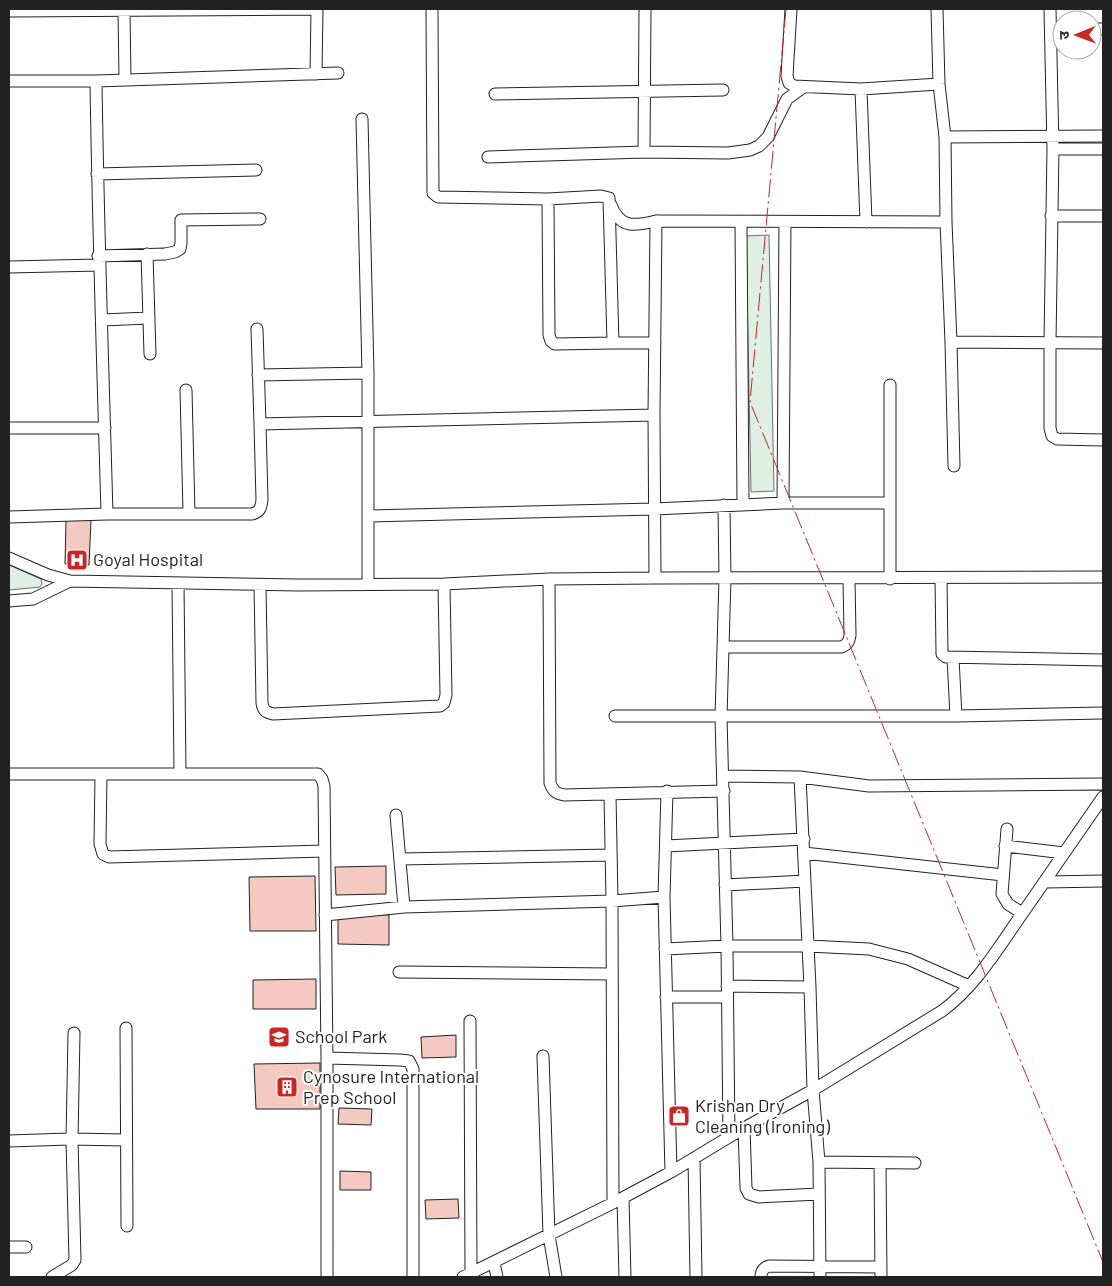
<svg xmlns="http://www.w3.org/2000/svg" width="1112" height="1286" viewBox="0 0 1112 1286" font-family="Barlow,'Noto Sans Devanagari',sans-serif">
<rect width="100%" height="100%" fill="#fff"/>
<path fill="#e0efe3" stroke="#6f6f6f" d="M769,235L774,491L751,492L746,236Z
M9,565L41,579L42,584L40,587L9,590Z"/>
<path fill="#f3c9c0" stroke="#222" d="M66,520H91L89,565L65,564Z
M386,866V894L336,895L335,867Z
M315,876L316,931H250L249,877Z
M338,914L389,915V945L338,944Z
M316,979V1009H253V980Z
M456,1035V1057L422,1058L421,1037Z
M320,1063V1109H256L254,1064Z
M339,1108L372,1109L371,1125L338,1124Z
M340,1171L371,1172V1190H340Z
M458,1199L459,1218L426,1219L425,1200Z"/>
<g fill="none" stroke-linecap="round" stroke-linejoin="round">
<g stroke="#222" stroke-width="13">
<path id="street" d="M432,9L433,193L438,197L548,199L601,196L609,198L613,343H655
M791,9L787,76L789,83L794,86L861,89L939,84
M937,9L939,84L945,137
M1050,9L1053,149L1050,342V428L1052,436L1057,439L1103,440
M124,10L125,80
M9,11L316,9
M1092,29H1103
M316,74L317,9
M9,81H96C98,226 103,370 107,514
M96,81L338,73
M861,89L866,222
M495,94L723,90
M362,119L368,373V584
M1053,149H1103
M644,152L645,9
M488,157L644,152L728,153L750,150L759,146L768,137L787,99L802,88
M97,174L256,170
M548,199L549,335L551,341L555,344L613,343
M611,205C620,229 635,226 656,221
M1051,216H1103
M741,222L743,504
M946,222L945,137L1103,136
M147,254L150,354
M98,256L165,254L175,252L180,249L181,243V220L260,219
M9,267L99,265
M102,320L149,318
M257,329L260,424
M951,342L954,466
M258,375L368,373
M890,385V579
M186,390L189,513
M9,428H105
M783,503L785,222
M724,505L725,578L721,717L727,946L729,1137
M369,516L654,509L783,503H890
M9,517L107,514H252C260,512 261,508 262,500L260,424L654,415
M9,558L48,575L70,581L298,585L444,584L549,579L655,578L654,415L656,221L946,222L951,342L1103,343
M655,578L1103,577
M941,578L942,654L946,657L1103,660
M549,579L550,783C553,791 556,794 565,795L724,791
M178,583L180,774
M260,585L262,703C263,711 266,712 273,714L440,706L444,703L446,695L444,584
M9,601L33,599L70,581
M723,647H841C847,645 849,642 850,635L849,578
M953,658L956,716
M615,716H956L1103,713
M9,774H318L322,779L324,786L327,1058V1277
M101,775L100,844L103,854L109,857L324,851
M723,776L800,777L810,987L813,1090L819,1162L820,1277
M800,777L869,786L1103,784
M667,791L664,897L671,1172
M610,795L612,901L613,1203
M396,815L404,907L612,901L664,897
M1007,829L1002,894L1008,904L1022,913
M666,846L804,839
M1005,846L1064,853
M804,853L1003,875
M400,859L611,855
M1045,882L1103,881
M725,885L805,881
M325,915L404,907
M665,949L727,946H808L869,949L908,959L969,986
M399,972L611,974
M727,986L810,987
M666,997H727
M470,1021L471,1273
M126,1028L127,1226
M543,1056L549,1235L556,1277
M327,1058L400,1060L409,1061L413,1069V1277
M744,1128L746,1188L749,1194L759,1197L819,1194
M9,1141L69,1139L126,1140
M694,1158L696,1277
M819,1162L915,1163
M880,1163L881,1277
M623,1198L625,1277
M9,1247H26
M494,1263L497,1277
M52,1277L72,1265L75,1260L72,1140L74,1033
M463,1277L613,1203L671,1172L744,1128L813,1090L942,1011C976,986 998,948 1022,914C1049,875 1076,836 1103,797
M761,1277C761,1271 763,1268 769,1266L881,1267"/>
</g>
<use href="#street" stroke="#fff" stroke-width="11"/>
<path stroke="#c62828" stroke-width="1" stroke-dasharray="18 4 2.5 4" stroke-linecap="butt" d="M786,9L750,402L1103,1262"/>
</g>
<defs>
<g id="hospital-square" transform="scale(1.125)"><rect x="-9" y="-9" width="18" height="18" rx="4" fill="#c62828" stroke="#fff"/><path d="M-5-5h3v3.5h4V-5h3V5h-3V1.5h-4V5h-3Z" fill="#fff"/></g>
<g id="school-square" transform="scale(1.125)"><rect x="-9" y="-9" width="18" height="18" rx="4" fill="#c62828" stroke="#fff"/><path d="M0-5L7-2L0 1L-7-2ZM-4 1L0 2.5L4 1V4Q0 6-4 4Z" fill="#fff"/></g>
<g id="building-square" transform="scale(1.125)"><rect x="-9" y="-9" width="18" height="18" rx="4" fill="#c62828" stroke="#fff"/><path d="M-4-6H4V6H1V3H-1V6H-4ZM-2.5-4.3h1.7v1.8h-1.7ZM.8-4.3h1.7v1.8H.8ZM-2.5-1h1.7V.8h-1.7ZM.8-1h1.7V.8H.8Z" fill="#fff"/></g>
<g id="shop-square" transform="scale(1.125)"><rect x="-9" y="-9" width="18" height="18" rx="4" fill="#c62828" stroke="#fff"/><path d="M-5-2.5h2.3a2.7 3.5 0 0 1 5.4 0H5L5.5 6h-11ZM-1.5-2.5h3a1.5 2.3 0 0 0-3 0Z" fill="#fff"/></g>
</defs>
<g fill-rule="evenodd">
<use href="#hospital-square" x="77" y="560"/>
<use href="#school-square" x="279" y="1037"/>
<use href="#building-square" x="287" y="1087"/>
<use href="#shop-square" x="679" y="1116"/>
</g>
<g text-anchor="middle" stroke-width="4" stroke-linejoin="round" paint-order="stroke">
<g font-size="18" fill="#222" stroke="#fff" text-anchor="start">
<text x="93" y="566">Goyal Hospital</text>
<text x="295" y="1043">School Park</text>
<text x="303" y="1083">Cynosure International<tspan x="303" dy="21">Prep School</tspan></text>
<text x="695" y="1112">Krishan Dry<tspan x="695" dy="21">Cleaning (Ironing)</tspan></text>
</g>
</g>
<rect width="1112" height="1286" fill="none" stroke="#222222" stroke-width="20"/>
<g transform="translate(1077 35) rotate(269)"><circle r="24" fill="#ffffff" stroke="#a7a7a7"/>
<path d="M0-4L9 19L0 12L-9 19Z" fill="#c62828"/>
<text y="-8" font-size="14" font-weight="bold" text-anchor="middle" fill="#222222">उ</text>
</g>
</svg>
